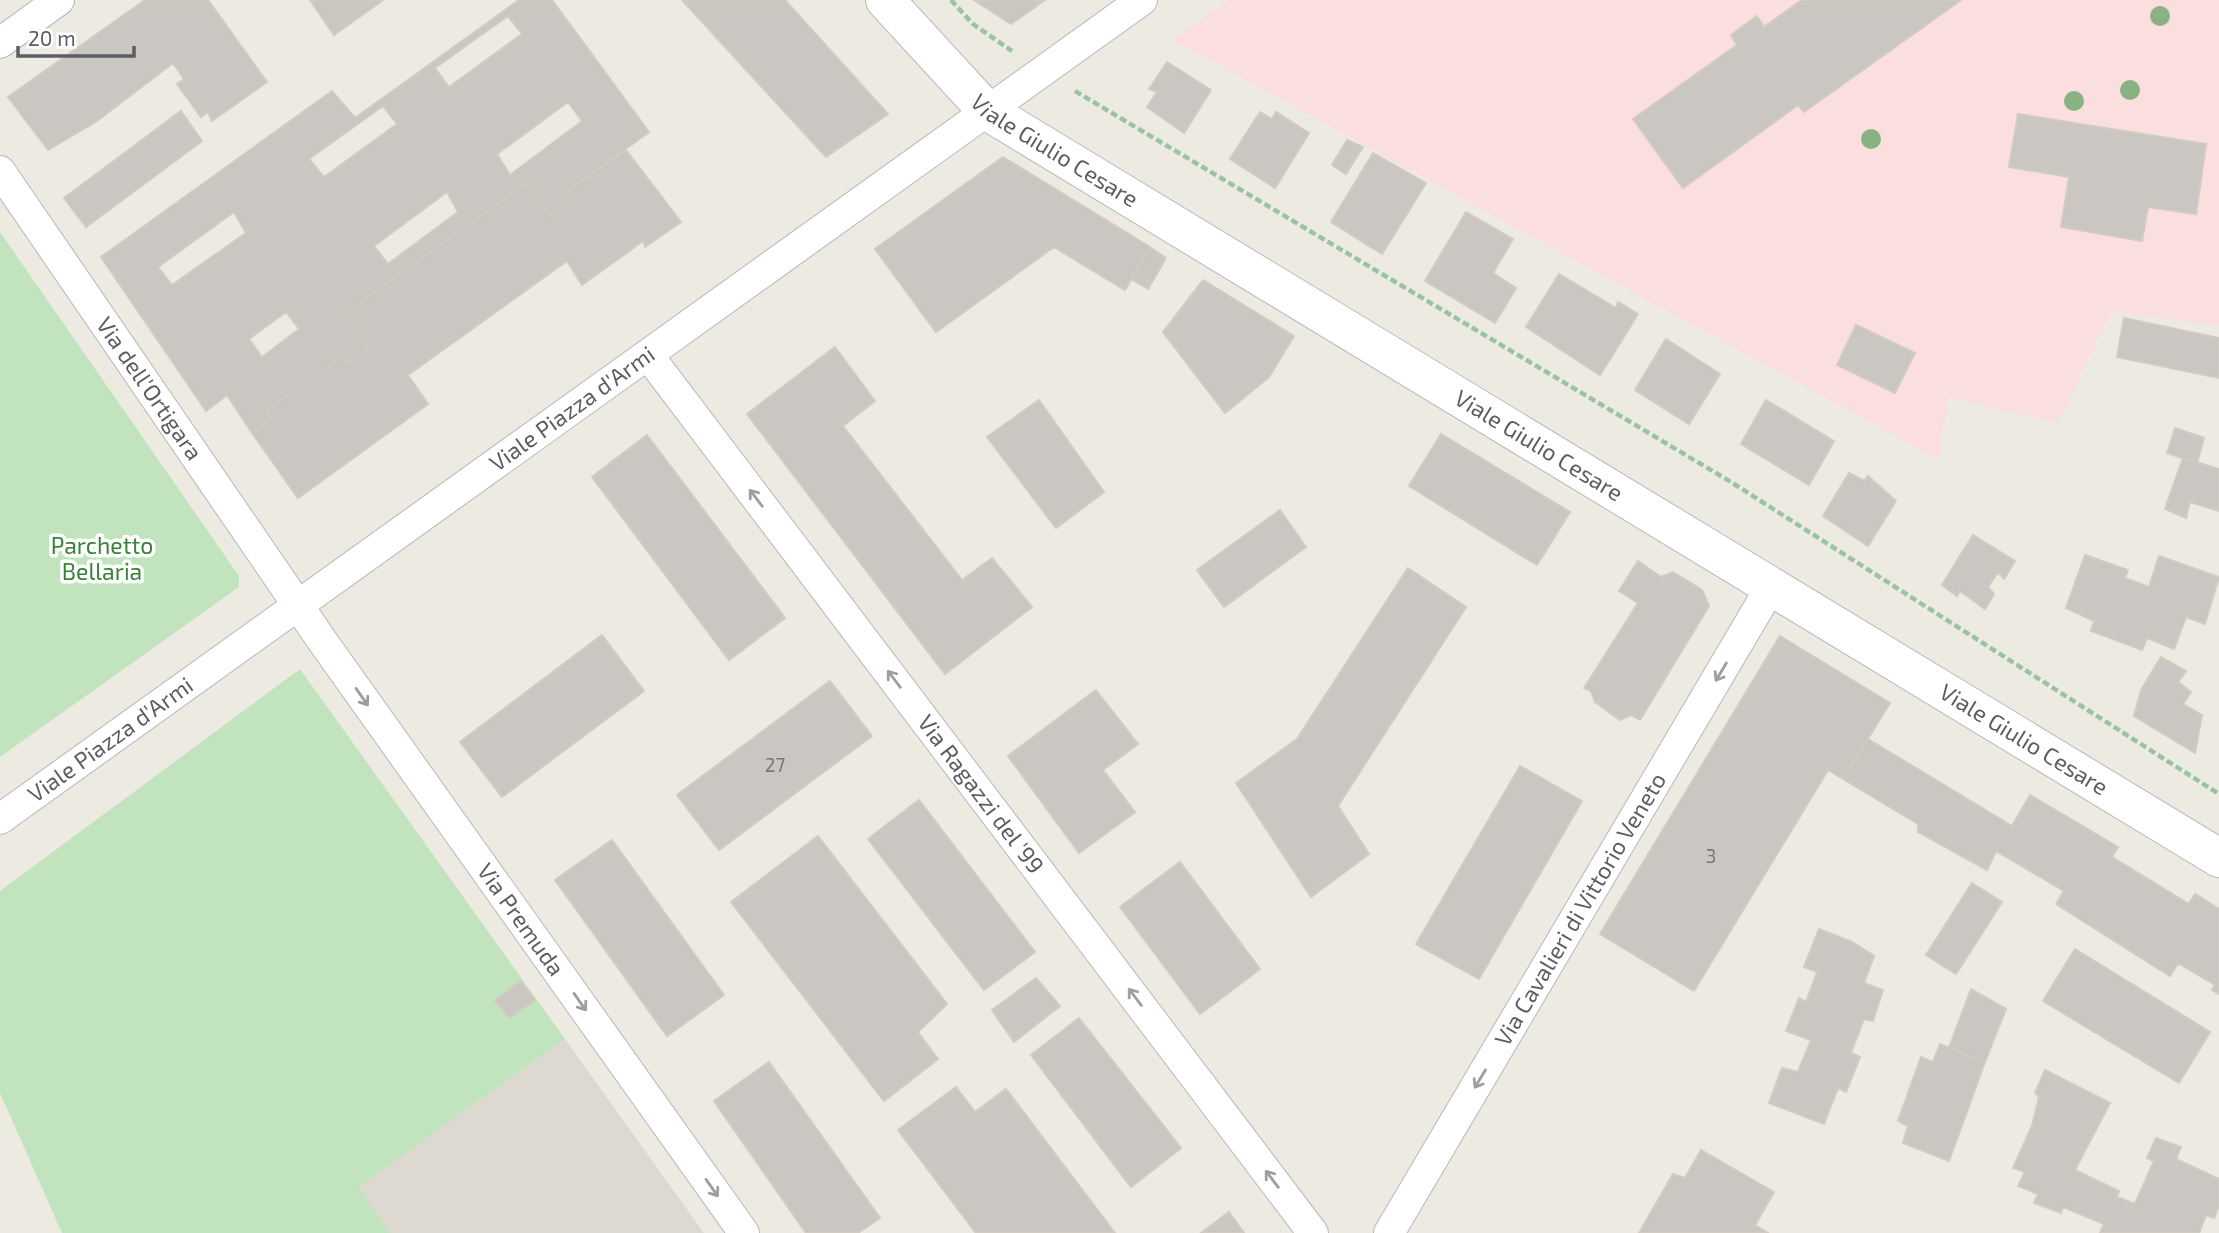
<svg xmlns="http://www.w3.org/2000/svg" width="2219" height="1233" viewBox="0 0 2219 1233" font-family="'Exo 2',sans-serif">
<rect width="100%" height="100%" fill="#edeae2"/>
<path fill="#ddd9d0" d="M565,1039L704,1233H390L357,1187Z"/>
<path fill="#fadfde" d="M1229,0H2219V326L2112,311L2057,423L1949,397L1937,459L1173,40Z"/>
<path fill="#c1e4bf" d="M0,232L239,576V587L0,757Z
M300,669L565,1039L358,1187L390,1233H62L0,1093V891Z"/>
<path fill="#cac6c1" stroke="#d1cbc0" stroke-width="2" fill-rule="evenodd" d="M145,0H208L267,82L212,121L208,112L201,117L177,84L184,79L173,63L97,121L48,150L8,97Z
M310,0H383L334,35Z
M519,0H552L649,132L555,200L563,208L551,217L527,183L347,312L369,348L348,363L345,355L266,411L273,418L252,433L227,395L206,411L101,257L332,91L355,118ZM508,16L522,34L449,87L435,68ZM568,102L582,121L510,175L497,154ZM383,106L397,124L324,177L309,159ZM447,192L458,212L388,264L374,246ZM234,212L246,233L172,285L158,267ZM286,312L299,329L262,357L249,339Z
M682,0H785L888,114L826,157Z
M974,0H1045L1011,24Z
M1802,0H1961L1804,112L1798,105L1683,188L1633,119L1737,45L1731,35L1757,16L1764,27Z
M1167,62L1211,90L1184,133L1147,107L1157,92L1149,89Z
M181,111L202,141L86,227L64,198Z
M1260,112L1272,119L1276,112L1309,133L1275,188L1230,159Z
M2018,114L2206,144L2196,214L2148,207L2142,241L2061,227L2069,177L2009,167Z
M1347,140L1363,147L1346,174L1332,165Z
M626,150L681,222L645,247L643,241L582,285L567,261L408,375L428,404L298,498L252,433L273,418L266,411L345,355L348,363L369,348L347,312L527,183L551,217L563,208L555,200Z
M1373,153L1426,183L1382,254L1331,222Z
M1003,157L1150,247L1125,290L1054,247L936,332L875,249Z
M1466,212L1513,239L1493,273L1516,288L1495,323L1425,281Z
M1150,247L1166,258L1148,289L1131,279Z
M1559,274L1616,308L1618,302L1638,314L1600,375L1526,327Z
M1203,280L1294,336L1269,377L1225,413L1163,332Z
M2124,318L2219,338V378L2117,357Z
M1856,325L1915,353L1895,393L1837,365Z
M1666,339L1720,374L1689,424L1635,390Z
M835,347L875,401L843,426L962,580L992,558L1032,607L945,674L747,414Z
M1039,400L1104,492L1056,528L987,437Z
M1766,400L1834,441L1809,485L1741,444Z
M2175,428L2204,438L2197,463L2167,453Z
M1441,434L1570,512L1537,565L1409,486Z
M647,435L785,618L729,660L592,477Z
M2183,458L2219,469V511L2190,502L2186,518L2165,509Z
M1849,473L1864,481L1868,476L1896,501L1868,546L1823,516Z
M1280,510L1306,547L1224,607L1197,570Z
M1973,535L2015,561L2004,579L1998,572L1988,587L1994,594L1985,609L1960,591L1957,596L1942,585Z
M2085,555L2128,570L2125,578L2149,587L2159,556L2219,577L2205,624L2186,617L2174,649L2147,638L2142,650L2091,631L2094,621L2066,608Z
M1638,561L1661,577L1673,572L1702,590L1709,606L1640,720L1631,715L1620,720L1595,702L1591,691L1584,688L1638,603L1619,591Z
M1408,568L1466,607L1338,806L1369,854L1311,897L1236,783L1297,739Z
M602,635L644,691L502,797L460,742Z
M1780,636L1890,703L1843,779L1828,770L1694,991L1600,934Z
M2161,657L2186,671L2178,682L2191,692L2183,704L2202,715L2195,753L2134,716L2141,690Z
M830,681L872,736L719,850L677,795Z
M1096,690L1138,744L1103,770L1135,812L1079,853L1008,756Z
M1868,739L2012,826L2030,795L2118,847L2112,857L2189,904L2195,894L2219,909V994L2212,990L2215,985L2178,963L2170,976L2056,904L2064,891L1996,851L1987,870L1918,832V824L1843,779Z
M1520,766L1582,801L1479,979L1416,944Z
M919,800L1035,952L984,990L868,839Z
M818,836L947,1004L918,1032L938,1059L884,1101L731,902Z
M612,840L724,995L667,1036L555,880Z
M1180,862L1260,969L1200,1014L1120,907Z
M1972,883L2002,902L1956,974L1926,955Z
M1819,929L1852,942L1874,956L1864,983L1883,990L1873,1021L1864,1019L1851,1053L1860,1057L1846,1092L1838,1088L1824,1124L1769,1103L1782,1068L1798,1072L1811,1040L1786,1031L1799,998L1806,1002L1817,972L1804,967Z
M2075,949L2210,1032L2179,1083L2043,1001Z
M1036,978L1060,1006L1014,1042L992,1010Z
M521,981L535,1000L509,1018L495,1001Z
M1971,989L2006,1009L1985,1062L1949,1048Z
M1079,1018L1181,1148L1131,1187L1031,1055Z
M1940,1044L1985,1062L1949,1161L1903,1143L1908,1126L1898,1121L1921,1057L1933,1062Z
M769,1062L880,1218L858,1233H806L714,1101Z
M2045,1070L2110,1103L2075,1170L2119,1191L2117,1197L2135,1204L2154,1161L2147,1158L2156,1138L2181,1147L2176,1159L2219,1179V1206L2214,1218L2206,1215L2199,1233H2100L2104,1224L2063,1207L2061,1213L2034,1203L2038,1194L2018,1186L2025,1172L2013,1168L2032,1126L2039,1097L2035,1093Z
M956,1087L975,1112L1006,1089L1115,1233H976L898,1130Z
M1701,1150L1774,1192L1755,1225L1768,1233H1639L1673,1174L1685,1178Z
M1229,1212L1244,1233H1201Z"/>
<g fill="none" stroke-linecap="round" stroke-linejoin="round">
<g stroke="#b5b8bc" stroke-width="32">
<g id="minor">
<path d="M0,43L59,0"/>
<path id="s1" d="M0,171L323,642L744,1233"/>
<path id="s2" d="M648,355L1313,1233"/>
<path id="s3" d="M0,819L1142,0"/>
<path id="s4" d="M1389,1233L1771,587"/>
</g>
</g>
<g stroke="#b6b9be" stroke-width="40">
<g id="secondary">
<path id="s5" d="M885,0L987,111L2219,858"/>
</g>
</g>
<path stroke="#98c4a2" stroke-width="4.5" stroke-dasharray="7 3.5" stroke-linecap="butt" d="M951,0L973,24L1012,51
M1075,91L1731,482L2219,794"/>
<use href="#minor" stroke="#fff" stroke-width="30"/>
<use href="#secondary" stroke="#fff" stroke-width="38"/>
</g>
<g fill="#89b284">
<circle cx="2160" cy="16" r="10"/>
<circle cx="2130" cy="90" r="10"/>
<circle cx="2074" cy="101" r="10"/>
<circle cx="1871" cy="139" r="10"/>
</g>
<defs><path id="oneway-shaft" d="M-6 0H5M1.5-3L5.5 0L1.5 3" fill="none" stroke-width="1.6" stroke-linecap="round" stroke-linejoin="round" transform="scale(1.75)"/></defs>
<g stroke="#9c9ea1">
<use href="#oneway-shaft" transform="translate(756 498) rotate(-127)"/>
<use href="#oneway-shaft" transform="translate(1721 672) rotate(121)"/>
<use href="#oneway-shaft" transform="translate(894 679) rotate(-127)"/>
<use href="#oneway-shaft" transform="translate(362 697) rotate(55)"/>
<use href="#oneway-shaft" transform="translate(1135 997) rotate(-127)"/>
<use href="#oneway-shaft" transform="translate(580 1002) rotate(55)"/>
<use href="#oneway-shaft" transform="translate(1480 1079) rotate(121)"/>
<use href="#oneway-shaft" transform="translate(1272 1179) rotate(-127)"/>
<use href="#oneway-shaft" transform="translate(712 1188) rotate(55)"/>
</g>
<g text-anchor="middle" stroke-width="7" stroke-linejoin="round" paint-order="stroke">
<g font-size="19" fill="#76787a">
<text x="775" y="772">27</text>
<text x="1711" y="863">3</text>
</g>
<g font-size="23" fill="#5a5e62" stroke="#fff">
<text dy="8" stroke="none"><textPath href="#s5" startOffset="229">Viale Giulio Cesare</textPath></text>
<text dy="8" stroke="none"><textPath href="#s1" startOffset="264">Via dell'Ortigara</textPath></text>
<text dy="8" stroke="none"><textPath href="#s3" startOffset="704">Viale Piazza d'Armi</textPath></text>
<text dy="8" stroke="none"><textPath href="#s5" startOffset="796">Viale Giulio Cesare</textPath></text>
<text dy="8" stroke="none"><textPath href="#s5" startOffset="1363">Viale Giulio Cesare</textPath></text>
<text dy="8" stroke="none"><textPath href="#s3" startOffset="136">Viale Piazza d'Armi</textPath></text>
<text dy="8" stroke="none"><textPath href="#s2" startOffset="551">Via Ragazzi del '99</textPath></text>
<text dy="8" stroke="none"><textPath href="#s4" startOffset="376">Via Cavalieri di Vittorio Veneto</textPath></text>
<text dy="8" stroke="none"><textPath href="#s1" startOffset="912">Via Premuda</textPath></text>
</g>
<g font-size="23" fill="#388437" stroke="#fff">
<text x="102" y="554">Parchetto<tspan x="102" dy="26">Bellaria</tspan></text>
</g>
</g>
<path d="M18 46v10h116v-10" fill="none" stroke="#5a5e62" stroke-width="3.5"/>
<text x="28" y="46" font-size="21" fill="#5a5e62" stroke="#ffffff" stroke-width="5" paint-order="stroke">20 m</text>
</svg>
